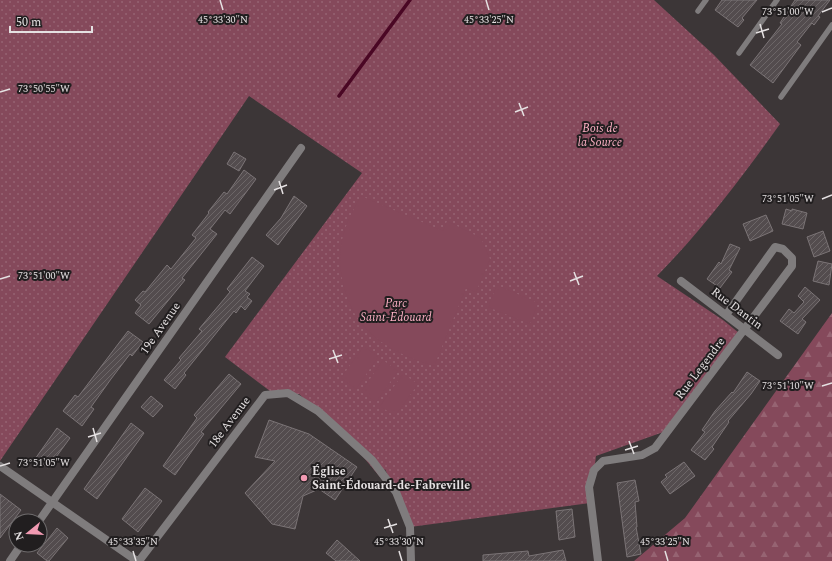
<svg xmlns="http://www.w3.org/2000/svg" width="832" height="561" viewBox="0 0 832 561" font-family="Spectral,serif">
<defs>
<pattern id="forest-firs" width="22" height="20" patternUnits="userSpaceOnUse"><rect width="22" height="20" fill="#85495b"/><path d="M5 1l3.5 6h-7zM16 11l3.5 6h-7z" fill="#966372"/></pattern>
<pattern id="park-dots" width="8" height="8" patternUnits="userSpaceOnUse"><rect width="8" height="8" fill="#85495b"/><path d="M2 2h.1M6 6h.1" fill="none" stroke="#966372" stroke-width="1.8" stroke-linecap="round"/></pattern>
<pattern id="building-hatch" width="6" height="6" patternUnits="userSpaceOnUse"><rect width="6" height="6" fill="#534c4e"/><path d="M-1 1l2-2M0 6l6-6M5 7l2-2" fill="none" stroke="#6c6667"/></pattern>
</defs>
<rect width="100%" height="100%" fill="#3c3637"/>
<path fill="url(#forest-firs)" d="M832,313V561H634L685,518Z"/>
<path fill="url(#park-dots)" d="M0,0H654L714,55L780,124C742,177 703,229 657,276L723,320L739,333L669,430L596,456L590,503L410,527L385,469L380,477L350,441L299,394H274L225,357L362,173L249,96L0,461Z"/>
<path fill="#85495b" d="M361,196L443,231L447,221L481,238L490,259L476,292L466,288L434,366C389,352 353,331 343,283C339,266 339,246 345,229C349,217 355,207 361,196Z
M497,285L538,303L530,324L488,307Z
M364,346L378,357L356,389L341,378Z
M383,360L398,371L376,402L361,392Z
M403,374L418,384L395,416L380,406Z"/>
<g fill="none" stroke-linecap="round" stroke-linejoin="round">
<path stroke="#4a0724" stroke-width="3.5" d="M339,96L410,0"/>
</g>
<path fill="url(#building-hatch)" stroke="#7b7476" d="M722,0H757L742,18L744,20L738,27L715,10Z
M795,0H830L818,16L820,17L814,25L812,23L797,42L801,45L773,83L750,65L782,24L780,23Z
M234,152L246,159L239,171L227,164Z
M244,170L256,179L230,214L225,210L210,229L217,234L182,278L185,280L149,324L135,313L141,305L135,300L143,291L145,292L167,265L171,269L196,238L192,235L209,213L208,212L224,192L227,194Z
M294,196L307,206L278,245L266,235L281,218Z
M786,209L792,211V209L807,213L803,229L782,224Z
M766,215L773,231L750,241L743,224Z
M823,231L830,251L814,257L807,237Z
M730,244L740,248L729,270L732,272L720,288L707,279L719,262L721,264Z
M252,257L264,266L245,291L250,294L247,297L252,301L245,310L241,306L236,313L234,311L184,373L186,375L175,389L164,380L181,360L179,358L202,331L199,329L230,292L227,289Z
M818,261L832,264L829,285L813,281Z
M805,287L820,300L802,319L806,322L798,334L780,321L789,309L794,313L804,302L798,296Z
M128,331L143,342L132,356L130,354L111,379L91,407L94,409L82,426L63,411L75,395L78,397Z
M747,372L760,381L751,394L728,421L729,422L712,447L714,449L705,460L691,450L705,432L702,430L715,411L732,392L733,393Z
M229,374L241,384L201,432L204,434L175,475L163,466L197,418L194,415Z
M151,396L163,406L153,417L141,407Z
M269,420L309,434L357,467L335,500L319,489L303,496L295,529L272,524L245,493L275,461L255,457Z
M131,423L144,433L97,499L84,489Z
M57,428L70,438L48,468L35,459Z
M684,462L695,476L670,494L661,482L667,477L665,475Z
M635,480L639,501L635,502L637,527H636L641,554L627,557L617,483Z
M145,488L162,501L138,532L122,519Z
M0,494L21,510L0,538Z
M572,509L575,537L559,540L556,511Z
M57,528L68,538L49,561H47L37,553Z
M337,540L360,561H336L326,553Z
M563,550L566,561H483V555L528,551L529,556Z"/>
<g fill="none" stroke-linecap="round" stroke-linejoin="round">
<path stroke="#7f7c7d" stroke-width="5.5" d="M698,11L706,0
M739,53L777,0
M781,97L832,25"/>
<path stroke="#7f7c7d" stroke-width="8" d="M681,281L778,355
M0,466L137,561
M39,521L301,148
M10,561L21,545
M139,561L265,395L288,393L318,411L372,460L396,492L410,527L411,561
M598,561L589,487L594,470L603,461L642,455L655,448L792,266V258L783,249L775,247L726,315"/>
</g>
<path fill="none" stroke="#e5e1e2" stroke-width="1.5" d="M220,0L223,10M486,0L489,10M822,12L832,8M760,24L764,38M756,33L769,29M0,92L10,89M519,103L524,116M515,112L528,107M279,181L283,194M274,190L287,185M822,199L832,195M574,272L579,285M0,279L10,276M570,281L583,276M333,350L338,363M329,359L342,355M822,386L832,383M93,428L97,442M88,437L101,433M629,441L634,454M625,450L638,446M0,466L10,463M388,519L393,533M384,528L397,524M133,551L136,561M399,551L402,561M665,551L668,561"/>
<circle fill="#f19ab2" stroke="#211e1f" stroke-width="1.5" cx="304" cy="478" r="4"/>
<g text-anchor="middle" stroke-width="4" stroke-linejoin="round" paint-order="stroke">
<g font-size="12" font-style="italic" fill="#fcb0c4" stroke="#211e1f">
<text x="600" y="132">Bois de<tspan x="600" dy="14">la Source</tspan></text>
<text x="396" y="307">Parc<tspan x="396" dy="14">Saint-Édouard</tspan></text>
</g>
<g font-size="12" fill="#e5e1e2" stroke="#211e1f">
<text transform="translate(737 308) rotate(37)" y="4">Rue Dantin</text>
<text transform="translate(160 328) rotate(-55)" y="4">19e Avenue</text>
<text transform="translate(700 368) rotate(-53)" y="4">Rue Legendre</text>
<text transform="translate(229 422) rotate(-53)" y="4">18e Avenue</text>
</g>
<g font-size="12" font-weight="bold" fill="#e5e1e2" stroke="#211e1f" text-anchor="start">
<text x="312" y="475">Église<tspan x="312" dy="14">Saint-Édouard-de-Fabreville</tspan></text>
</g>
</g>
<g font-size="10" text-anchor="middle" fill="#e5e1e2" stroke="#211e1f" stroke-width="4" stroke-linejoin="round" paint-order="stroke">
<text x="788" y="15">73°51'00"W</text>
<text x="223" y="23">45°33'30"N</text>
<text x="489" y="23">45°33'25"N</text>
<text x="44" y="92">73°50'55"W</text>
<text x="788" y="202">73°51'05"W</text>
<text x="44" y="279">73°51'00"W</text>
<text x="788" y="389">73°51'10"W</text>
<text x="44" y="466">73°51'05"W</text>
<text x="133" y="545">45°33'35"N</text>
<text x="399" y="545">45°33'30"N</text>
<text x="665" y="545">45°33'25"N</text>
</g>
<g transform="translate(28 533) rotate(252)"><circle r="19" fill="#211e1f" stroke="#6f6c6d"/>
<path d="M0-3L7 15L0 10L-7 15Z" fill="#f19ab2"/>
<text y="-6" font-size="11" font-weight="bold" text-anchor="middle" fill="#e5e1e2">N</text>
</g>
<path d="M10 26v6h82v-6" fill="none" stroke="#e5e1e2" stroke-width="2"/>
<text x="16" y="26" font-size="12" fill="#e5e1e2" stroke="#211e1f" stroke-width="3" paint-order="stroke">50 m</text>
</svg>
